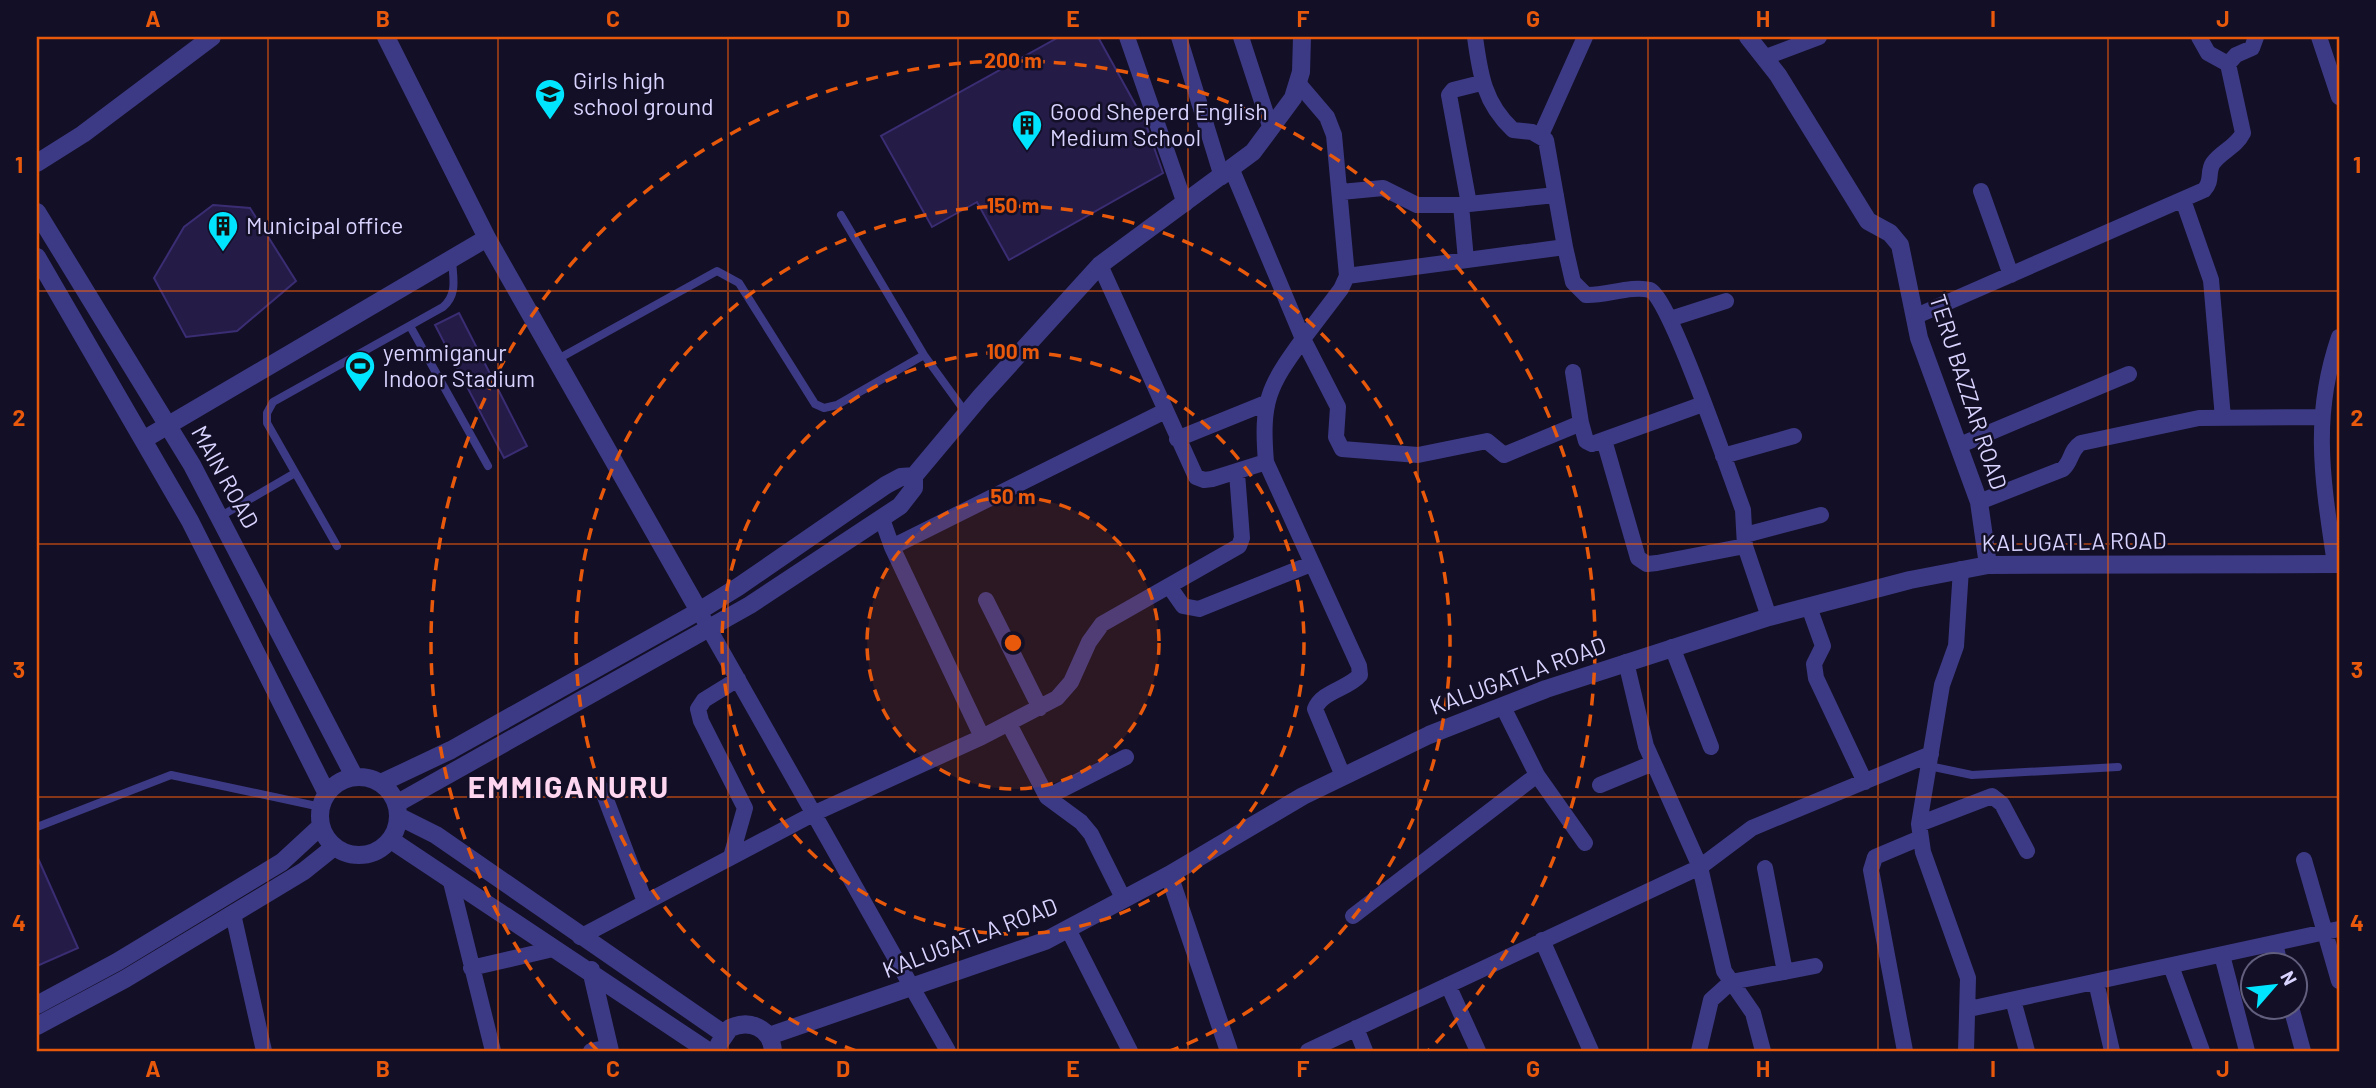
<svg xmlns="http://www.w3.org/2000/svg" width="2376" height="1088" viewBox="0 0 2376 1088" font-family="Barlow,sans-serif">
<rect width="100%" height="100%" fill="#130f26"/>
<path fill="#241b47" stroke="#3b2d73" stroke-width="2" d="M1059,37H1098L1145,122L1163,173L1009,260L977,202L932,227L881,136Z
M213,205L250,208L296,281L237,331L186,337L154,278L184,227Z
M459,313L527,446L504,458L435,325Z
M37,856L78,948L37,966Z"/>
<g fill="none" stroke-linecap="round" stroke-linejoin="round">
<path stroke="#3d3a85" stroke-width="8" d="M841,215L924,355
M410,326L488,466
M558,359L717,271L739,283L815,404L824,408L837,405L924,355L966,413
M221,516L295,473
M337,546L267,423V413L273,402L443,307C458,294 453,278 452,260
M1929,766L1972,775L2118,767
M37,827L171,775L321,807"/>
<path stroke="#3d3a85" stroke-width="16" d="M1127,37L1185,204
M1179,37L1222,177
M1241,37L1271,129
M2199,37L2208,53L2228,64
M2319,37L2339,97
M1766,57L1819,37
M1298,83L1327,117L1334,135L1347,276L1341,289L1303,339L1338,407L1336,437L1342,449L1418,455L1487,441L1504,455L1581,423L1586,441L1592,444L1703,404
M1481,83L1453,90L1449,95L1469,204L1556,195
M1541,135L1585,37
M1232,170L1303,339C1268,387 1261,401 1266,462L1359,666L1360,675C1348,689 1322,691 1315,709L1343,776
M1981,191L2011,275
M1341,192L1383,188L1417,205H1461
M2183,200L2211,280L2223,418
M1565,247L1573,282L1586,295C1606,296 1631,285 1650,290C1668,295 1728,469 1738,496L1743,510L1745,546L1769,617
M1466,260L1461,205L1469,204
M1100,265L1196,477L1204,480L1212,479L1266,462
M1347,276L1565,247L1546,140L1532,132L1513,130C1484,103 1480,74 1475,37
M1914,317L2204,190C2213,181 2207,172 2213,163C2222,151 2236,147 2243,133L2228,64L2236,55L2252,48L2256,37
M1670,319L1726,301
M1573,372L1581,423
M1177,439L1266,403
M1604,440L1638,558L1647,564L1657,563L1745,546
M1960,445L2129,374
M1723,456L1794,436
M1979,502L2063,469C2072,461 2070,450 2081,443L2199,418L2322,417
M882,519L892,547L982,737
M1745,535L1821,515
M892,547L1165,411
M2335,564C2323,482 2311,418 2339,337
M1961,569L1956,646L1942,685L1919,824L1923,852L1968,978L1966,1051
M1169,586L1183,606L1199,609L1311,564
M986,600L1040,708
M1809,607L1823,646L1814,664L1816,678L1865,782
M699,611L948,1051
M1672,647L1711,747
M1626,662L1646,746L1700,867L1724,971L1753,1013L1763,1051
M1503,707L1537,775L1585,843
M1009,724L1047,797L1081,822L1091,834L1123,898
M1600,785L1653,763
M602,789L645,902
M1047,797L1126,757
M1919,824L1992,796L2002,804L2027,851
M731,857L745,808L701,721L698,709L704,700L738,679
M2304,860L2339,981
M1765,868L1785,972
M451,882L493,1051
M233,914L264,1051
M1353,916L1537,775
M1068,929L1130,1051
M580,937L815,813L982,737L1057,698L1071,682L1089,642L1102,624L1239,546L1242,538L1237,473
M1542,940L1591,1051
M2275,943L2280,965
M2222,955L2247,1051
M2171,966L2202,1051
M471,968L553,949
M2096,982L2112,1051
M1448,985L1478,1051
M2013,1000L2027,1051
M2291,1007L2303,1051
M1969,1009L2339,929
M1356,1028L1365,1051
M591,1051L609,1047
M1308,1051L1700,867L1752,828L1931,754
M1699,1051L1711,1000L1731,982L1815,966
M1905,1051L1871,870L1875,857L1920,838"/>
<path stroke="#3d3a85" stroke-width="18" d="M386,37L487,238L699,611
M1748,37L1778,75L1868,221L1890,233L1900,245L1919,338L1979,502L1988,565
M37,163L83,134L212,37
M37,212L192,465L354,776
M37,257L190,521L327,794
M143,440L487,238
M914,476L981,396L1100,265L1253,152L1293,98L1301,72L1302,37
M320 816a39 39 0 1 1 78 0a39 39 0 1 1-78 0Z
M381,783L451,750L699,611L738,587L886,485L901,477L914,476
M396,804L750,605L900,506L914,488V476
M398,816L436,835L724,1034
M391,840L708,1051
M1169,875L1229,1051
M591,970L610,1051
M37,1005L117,962L282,862L321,826
M37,1026L125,979L304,871L334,847
M769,1036L1045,941L1169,875L1303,796L1429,735L1546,689L1769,617L1910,580L1988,565L2339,564
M719,1044L730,1028C750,1019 771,1028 773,1051"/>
</g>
<path fill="none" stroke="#e8590c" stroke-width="2" stroke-opacity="0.55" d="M268,37V1051M498,37V1051M728,37V1051M958,37V1051M1188,37V1051M1418,37V1051M1648,37V1051M1878,37V1051M2108,37V1051M37,291H2339M37,544H2339M37,797H2339"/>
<circle cx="1013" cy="643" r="146" fill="#e8590c" fill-opacity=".12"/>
<g fill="none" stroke="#e8590c" stroke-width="3.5" stroke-dasharray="12 9">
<circle cx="1013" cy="643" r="146"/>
<circle cx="1013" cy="643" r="291"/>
<path d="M856 1051A437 437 0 1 1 1170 1051"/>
<path d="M598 1051A582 582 0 1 1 1428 1051"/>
</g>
<defs>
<g id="school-pin" transform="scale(1.575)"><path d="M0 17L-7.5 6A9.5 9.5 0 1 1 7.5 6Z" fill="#00e5ff" stroke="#130f26"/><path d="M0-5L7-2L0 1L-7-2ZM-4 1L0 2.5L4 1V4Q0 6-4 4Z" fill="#111"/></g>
<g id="building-pin" transform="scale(1.575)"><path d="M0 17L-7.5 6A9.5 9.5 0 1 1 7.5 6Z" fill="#00e5ff" stroke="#130f26"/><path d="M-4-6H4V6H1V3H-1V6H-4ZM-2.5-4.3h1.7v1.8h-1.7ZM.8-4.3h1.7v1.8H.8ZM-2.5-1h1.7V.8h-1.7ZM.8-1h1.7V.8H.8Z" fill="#111"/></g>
<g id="stadium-pin" transform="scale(1.575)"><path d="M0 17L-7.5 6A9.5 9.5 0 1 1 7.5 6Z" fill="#00e5ff" stroke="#130f26"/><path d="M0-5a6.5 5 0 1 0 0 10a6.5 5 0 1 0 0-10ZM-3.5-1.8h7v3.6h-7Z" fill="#111"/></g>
</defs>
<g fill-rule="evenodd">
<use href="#school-pin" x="550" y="94"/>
<use href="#building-pin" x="1027" y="125"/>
<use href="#building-pin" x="223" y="226"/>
<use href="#stadium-pin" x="360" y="366"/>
</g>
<g text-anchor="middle" stroke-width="5" stroke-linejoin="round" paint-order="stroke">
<g font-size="23" fill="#d9d4ff" stroke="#130f26" text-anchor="start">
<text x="573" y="89">Girls high<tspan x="573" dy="26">school ground</tspan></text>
<text x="1050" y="120">Good Sheperd English<tspan x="1050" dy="26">Medium School</tspan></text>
<text x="246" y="234">Municipal office</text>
<text x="383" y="361">yemmiganur<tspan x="383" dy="26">Indoor Stadium</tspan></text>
</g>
<g font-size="23" fill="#d9d4ff" stroke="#130f26">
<text transform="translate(1968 392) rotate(72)" y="8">TERU BAZZAR ROAD</text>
<text transform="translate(225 477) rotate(61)" y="8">MAIN ROAD</text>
<text transform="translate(2074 542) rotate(-1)" y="8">KALUGATLA ROAD</text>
<text transform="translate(1518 676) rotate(-20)" y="8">KALUGATLA ROAD</text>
<text transform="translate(970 938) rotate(-21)" y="8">KALUGATLA ROAD</text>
</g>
<g font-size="30" font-weight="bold" letter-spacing="2" fill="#ffd6f0" stroke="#130f26">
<text x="569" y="798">EMMIGANURU</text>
</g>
</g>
<circle cx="1013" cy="643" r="10" fill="#e8590c" stroke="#130f26" stroke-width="3.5"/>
<g font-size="21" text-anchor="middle" font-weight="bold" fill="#e8590c" stroke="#130f26" stroke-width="5" stroke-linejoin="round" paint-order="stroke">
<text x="1013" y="68">200 m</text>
<text x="1013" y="213">150 m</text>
<text x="1013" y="359">100 m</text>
<text x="1013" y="504">50 m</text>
</g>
<rect width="2376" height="1088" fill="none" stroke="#130f26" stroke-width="77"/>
<g transform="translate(2274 986) rotate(62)"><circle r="33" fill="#130f26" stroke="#625e7d" stroke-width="2"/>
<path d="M0-5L12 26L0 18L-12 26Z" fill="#00e5ff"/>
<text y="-10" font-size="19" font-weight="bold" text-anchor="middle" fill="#d9d4ff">N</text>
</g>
<rect x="38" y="38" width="2300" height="1012" fill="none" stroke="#e8590c" stroke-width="2.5"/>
<g font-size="23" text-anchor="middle" font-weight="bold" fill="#e8590c">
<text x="153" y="27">A</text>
<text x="383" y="27">B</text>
<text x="613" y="27">C</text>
<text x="843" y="27">D</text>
<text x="1073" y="27">E</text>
<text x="1303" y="27">F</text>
<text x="1533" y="27">G</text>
<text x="1763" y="27">H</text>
<text x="1993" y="27">I</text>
<text x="2223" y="27">J</text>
<text x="19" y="173">1</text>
<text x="2357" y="173">1</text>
<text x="19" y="426">2</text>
<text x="2357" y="426">2</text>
<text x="19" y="678">3</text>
<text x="2357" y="678">3</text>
<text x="19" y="931">4</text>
<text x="2357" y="931">4</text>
<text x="153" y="1077">A</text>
<text x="383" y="1077">B</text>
<text x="613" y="1077">C</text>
<text x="843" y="1077">D</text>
<text x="1073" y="1077">E</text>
<text x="1303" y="1077">F</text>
<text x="1533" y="1077">G</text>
<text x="1763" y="1077">H</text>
<text x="1993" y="1077">I</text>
<text x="2223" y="1077">J</text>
</g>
</svg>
